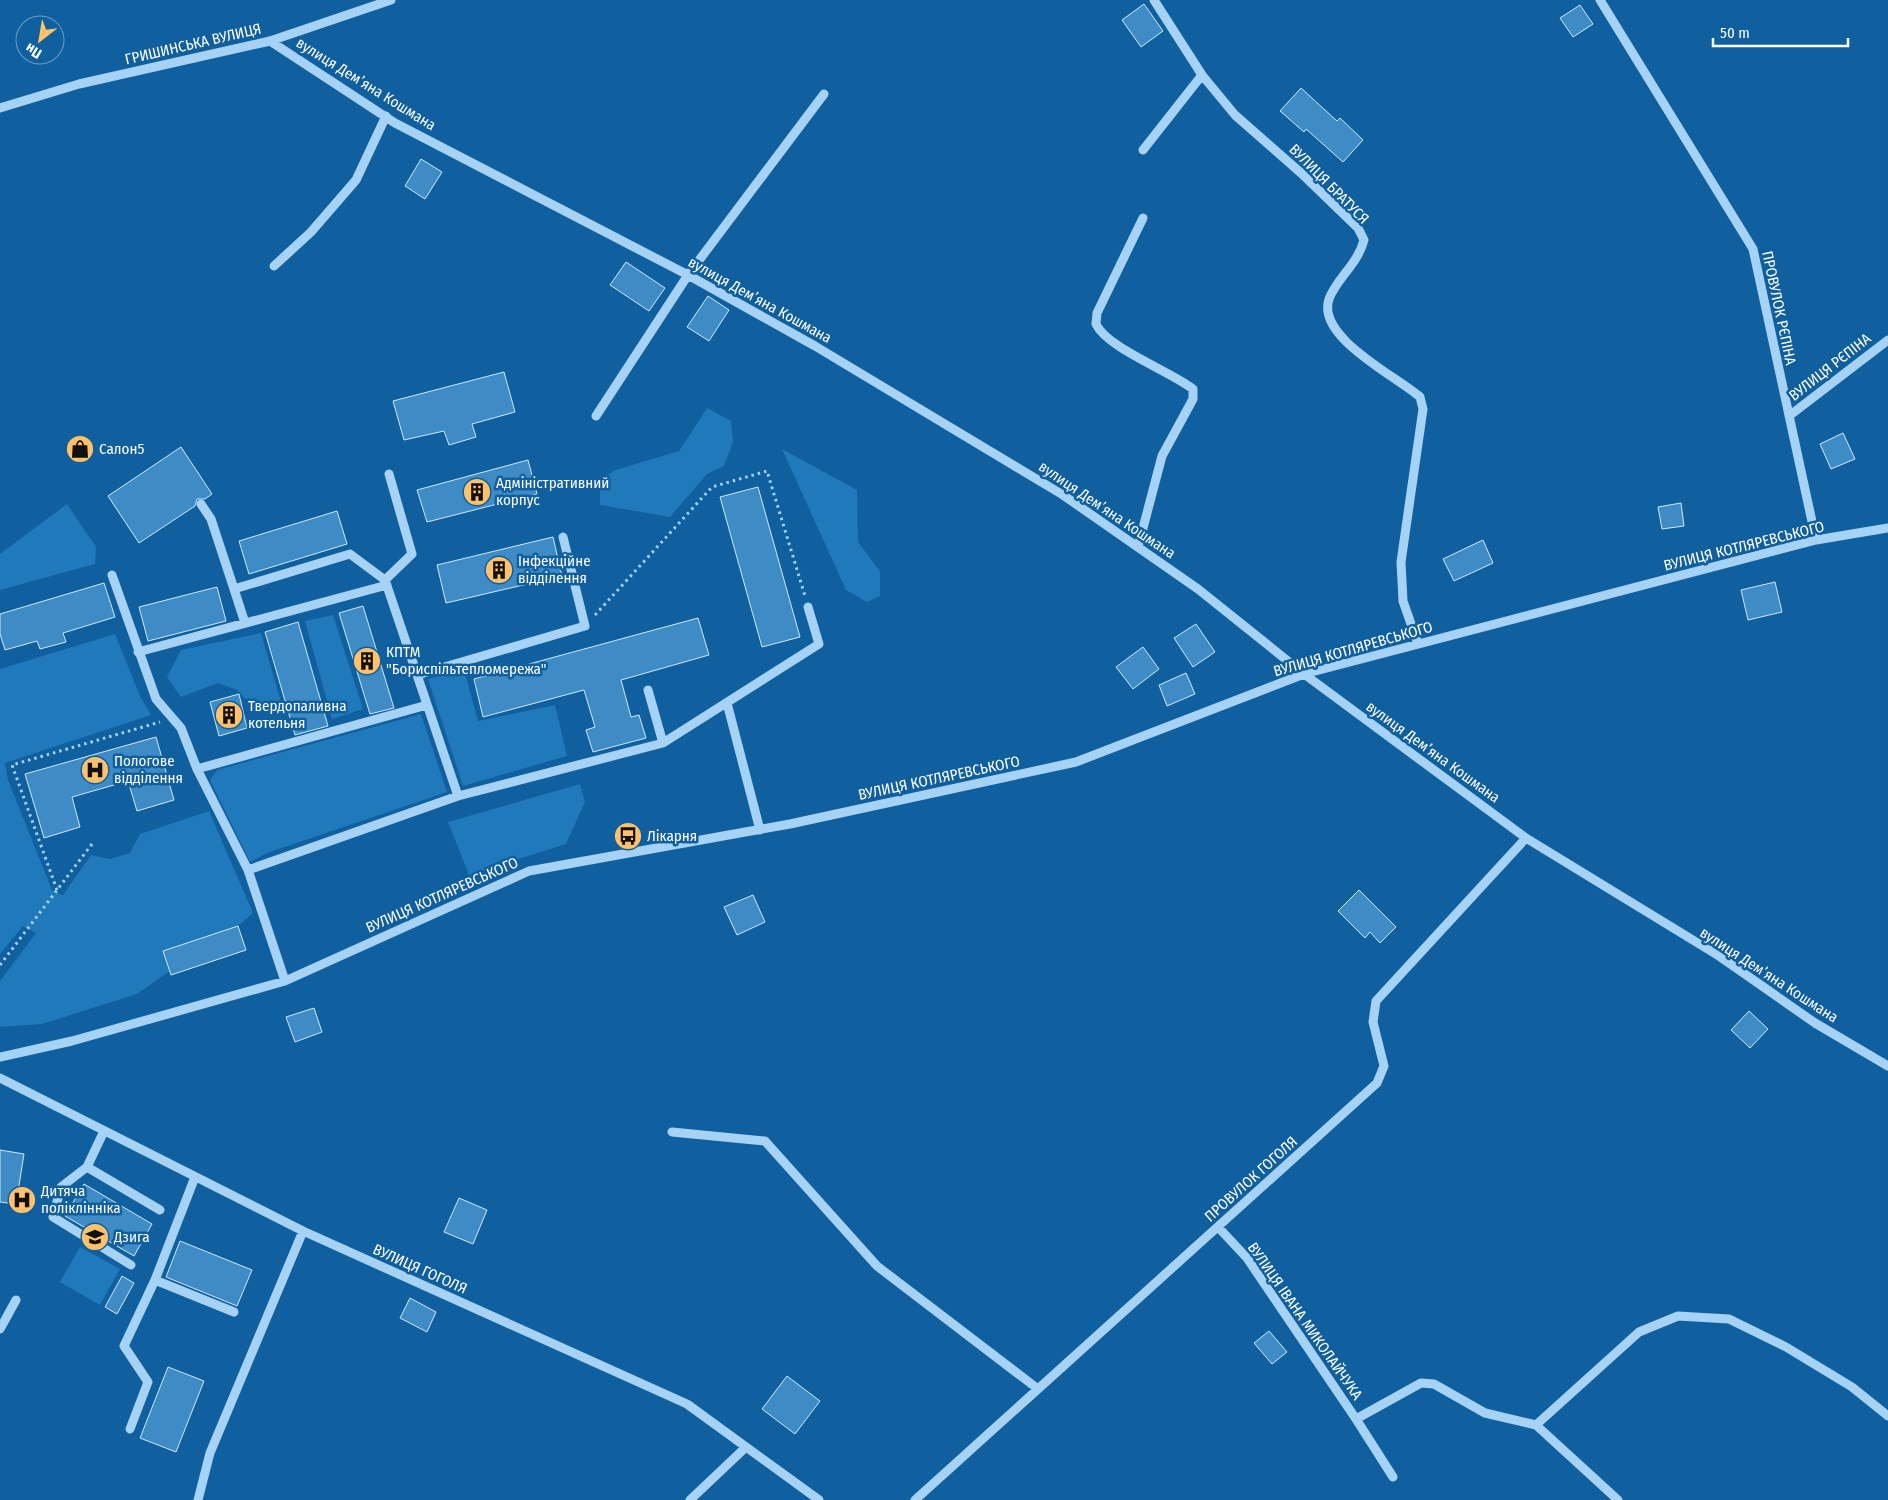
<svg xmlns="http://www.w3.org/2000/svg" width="1888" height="1500" viewBox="0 0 1888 1500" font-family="'Fira Sans Condensed',sans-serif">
	<rect width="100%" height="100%" fill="#105f9e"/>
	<path fill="#1f79bb" d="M 707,408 L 731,421 L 733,442 L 724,466 L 707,474 L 670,517 L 600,505 L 600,480 L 615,470 L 679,451 Z
		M 782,449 L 857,490 L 858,542 L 880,571 L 880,596 L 867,602 L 846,590 Z
		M 67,504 L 96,547 L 95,564 L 0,590 L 0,554 Z
		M 333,615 L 363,709 L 332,719 L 305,621 Z
		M 261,633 L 284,712 L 255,709 L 237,690 L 218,683 L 181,697 L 167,677 L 181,650 Z
		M 115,634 L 140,696 L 151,715 L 5,763 L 8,780 L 52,890 L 63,895 L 91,855 L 110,859 L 130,853 L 140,834 L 209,811 L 253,913 L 238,926 L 163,951 L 170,971 L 137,994 L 42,1024 L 0,1027 L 0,981 L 36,933 L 23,926 L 0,954 L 0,669 Z
		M 464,669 L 478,721 L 555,705 L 567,756 L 463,786 L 428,679 Z
		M 421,714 L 447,792 L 267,853 L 250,862 L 210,780 L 217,770 Z
		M 580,784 L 585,802 L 566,844 L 469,875 L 448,822 Z
		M 80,1247 L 120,1269 L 100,1305 L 60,1282 Z"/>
	<path fill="#3e8bc6" stroke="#cfeafe" d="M 1144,4 L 1163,31 L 1141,47 L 1122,20 Z
		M 1580,5 L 1593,24 L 1573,37 L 1560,18 Z
		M 1301,88 L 1337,121 L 1340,118 L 1363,140 L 1343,162 L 1306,129 L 1304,132 L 1280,111 Z
		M 421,159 L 442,172 L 425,199 L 405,186 Z
		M 626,262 L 665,288 L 649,311 L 610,285 Z
		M 708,296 L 729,310 L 709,341 L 687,327 Z
		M 504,372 L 515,412 L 472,424 L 476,437 L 449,445 L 444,431 L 404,440 L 393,401 Z
		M 1843,433 L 1855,459 L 1831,469 L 1820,444 Z
		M 181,447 L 212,494 L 205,499 L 197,499 L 195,506 L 139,543 L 108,496 Z
		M 528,460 L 537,494 L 427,522 L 417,490 Z
		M 758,487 L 800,637 L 762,647 L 720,497 Z
		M 1681,503 L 1684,526 L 1662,529 L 1658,507 Z
		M 337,511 L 347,544 L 249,574 L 239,541 Z
		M 553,537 L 562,576 L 446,603 L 437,565 Z
		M 1483,540 L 1493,563 L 1454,581 L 1443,559 Z
		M 1775,582 L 1782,612 L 1748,620 L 1741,590 Z
		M 104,583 L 115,617 L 63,633 L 66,642 L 40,649 L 37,641 L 5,650 L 0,634 L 0,614 Z
		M 217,587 L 226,621 L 148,641 L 139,607 Z
		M 363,606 L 394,708 L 370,714 L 339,613 Z
		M 698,618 L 709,655 L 621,680 L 631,717 L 639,715 L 646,738 L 593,752 L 586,730 L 595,727 L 584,690 L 483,717 L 474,679 Z
		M 298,622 L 328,726 L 295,735 L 265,632 Z
		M 1196,624 L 1215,652 L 1193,667 L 1174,638 Z
		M 1143,647 L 1159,669 L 1133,689 L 1116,667 Z
		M 1186,673 L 1195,694 L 1167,706 L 1159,685 Z
		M 239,694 L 247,728 L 219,736 L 210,702 Z
		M 156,737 L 174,800 L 137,811 L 128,781 L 72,797 L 80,827 L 44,838 L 25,774 Z
		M 1359,890 L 1396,927 L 1380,943 L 1370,932 L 1365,938 L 1338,911 Z
		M 753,895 L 765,922 L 737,935 L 724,907 Z
		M 238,926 L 246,950 L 171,975 L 163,951 Z
		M 314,1008 L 322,1032 L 295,1042 L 286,1017 Z
		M 1749,1011 L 1768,1029 L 1750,1048 L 1731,1030 Z
		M 0,1150 L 24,1154 L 16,1204 L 0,1202 Z
		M 84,1184 L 152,1224 L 134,1256 L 65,1216 Z
		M 459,1198 L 487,1210 L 473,1244 L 444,1232 Z
		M 180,1241 L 252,1270 L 237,1306 L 166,1277 Z
		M 122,1276 L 134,1283 L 117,1314 L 105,1307 Z
		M 410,1298 L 436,1312 L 427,1332 L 400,1318 Z
		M 1269,1331 L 1287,1352 L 1272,1364 L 1254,1343 Z
		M 168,1367 L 204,1381 L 176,1452 L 140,1438 Z
		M 787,1376 L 820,1401 L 795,1434 L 762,1409 Z"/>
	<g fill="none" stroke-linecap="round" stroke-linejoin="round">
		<path stroke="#a6d3f5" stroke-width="3" stroke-dasharray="2.5 4" stroke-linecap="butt" d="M 595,615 L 712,487 L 767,471 L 805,596
			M 57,890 L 12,765 L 160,722
			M 0,965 L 92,844"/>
		<path stroke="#a6d3f5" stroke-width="9" d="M 1154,0 L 1202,75 L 1235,115 L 1301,173 L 1358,228 L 1364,240 C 1358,264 1336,279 1329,299 C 1316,337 1396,376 1420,397 L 1423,409 L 1401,562 L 1403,601 L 1418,644
			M 1600,0 L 1753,249 L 1816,540
			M 270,41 L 395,123 L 688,275 L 815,346 L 1063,495 L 1198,589 L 1304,674 L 1526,838 L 1719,956 L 1815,1023 L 1888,1066
			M 0,108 L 79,84 L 270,41 L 391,0
			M 1143,150 L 1202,75
			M 274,266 L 311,232 L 356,180 L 386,116
			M 596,416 L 688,275 L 824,94
			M 1789,416 L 1888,340
			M 389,474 L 412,554 L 385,580 L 458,796
			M 201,504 L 211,519 L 234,589 L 350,554 L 385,580
			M 1138,547 L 1162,456 L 1193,399 L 1193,389 C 1170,371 1107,348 1096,324 L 1097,313 L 1143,218
			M 112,575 L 156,699 L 181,728 L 197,769 L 248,870 L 285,981
			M 234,589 L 245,623
			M 138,652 L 387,585
			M 417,675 L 585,626 L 563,537
			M 727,703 L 760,830
			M 663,743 L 819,644 L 808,607
			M 197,769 L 427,705
			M 248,870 L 458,796 L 663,743 L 648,690
			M 0,1057 L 72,1041 L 285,981 L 529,871 L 790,824 L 1076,762 L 1304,674 L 1816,540 L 1888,528
			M 0,1078 L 303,1231 L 687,1404 L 819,1500
			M 104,1131 L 87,1167 L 61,1187 L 53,1217 L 131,1265
			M 672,1132 L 765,1141 L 877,1266 L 1038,1389
			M 87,1167 L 160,1210
			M 1218,1227 L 1247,1258 L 1356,1419 L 1421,1383 L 1434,1384 L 1485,1413 L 1536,1425 L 1639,1332 L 1678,1316 L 1729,1319 L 1786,1347 L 1852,1387 L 1888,1416
			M 155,1280 L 234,1312
			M 0,1329 L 16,1300
			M 1356,1419 L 1393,1477
			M 1536,1425 L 1618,1500
			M 130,1429 L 148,1382 L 124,1346 L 155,1280 L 195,1177
			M 198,1500 L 210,1453 L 303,1231
			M 690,1500 L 746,1447
			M 915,1500 L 1377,1083 L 1384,1066 L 1373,1022 L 1376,1001 L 1526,838"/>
	</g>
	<defs>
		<symbol id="shop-disc" viewBox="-11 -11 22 22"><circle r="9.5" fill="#ffc26a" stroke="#105f9e"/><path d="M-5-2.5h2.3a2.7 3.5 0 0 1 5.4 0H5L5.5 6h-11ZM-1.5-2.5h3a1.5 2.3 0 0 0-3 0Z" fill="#111"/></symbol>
		<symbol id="building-disc" viewBox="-11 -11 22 22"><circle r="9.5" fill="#ffc26a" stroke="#105f9e"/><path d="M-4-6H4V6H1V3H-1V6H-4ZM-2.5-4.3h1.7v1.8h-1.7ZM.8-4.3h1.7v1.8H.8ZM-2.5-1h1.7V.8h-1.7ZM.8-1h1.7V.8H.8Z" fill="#111"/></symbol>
		<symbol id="hospital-disc" viewBox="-11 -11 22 22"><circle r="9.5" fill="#ffc26a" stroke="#105f9e"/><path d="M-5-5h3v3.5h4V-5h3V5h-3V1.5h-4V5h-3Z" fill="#111"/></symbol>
		<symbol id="bus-disc" viewBox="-11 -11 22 22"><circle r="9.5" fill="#ffc26a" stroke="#105f9e"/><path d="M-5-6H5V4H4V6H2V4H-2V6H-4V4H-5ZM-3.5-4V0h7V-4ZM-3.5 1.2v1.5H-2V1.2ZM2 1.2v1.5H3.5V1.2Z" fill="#111"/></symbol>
		<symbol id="school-disc" viewBox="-11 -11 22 22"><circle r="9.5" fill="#ffc26a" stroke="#105f9e"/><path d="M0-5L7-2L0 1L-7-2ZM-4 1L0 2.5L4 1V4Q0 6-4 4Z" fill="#111"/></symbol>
	</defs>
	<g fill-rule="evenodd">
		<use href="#shop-disc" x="64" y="433" width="32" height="32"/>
		<use href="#building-disc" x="461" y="476" width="32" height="32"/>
		<use href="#building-disc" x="483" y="554" width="32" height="32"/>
		<use href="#building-disc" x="351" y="645" width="32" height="32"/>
		<use href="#building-disc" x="213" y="699" width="32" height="32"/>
		<use href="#hospital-disc" x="79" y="754" width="32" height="32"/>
		<use href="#bus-disc" x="612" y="820" width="32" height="32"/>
		<use href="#hospital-disc" x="6" y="1184" width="32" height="32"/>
		<use href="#school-disc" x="79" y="1221" width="32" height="32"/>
	</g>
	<g text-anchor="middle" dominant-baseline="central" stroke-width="5" stroke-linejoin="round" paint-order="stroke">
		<g font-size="15" fill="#fff" stroke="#105f9e">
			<text transform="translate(193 44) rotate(-13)">ГРИШИНСЬКА ВУЛИЦЯ</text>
			<text transform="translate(366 84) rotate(32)">вулиця Демʼяна Кошмана</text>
			<text transform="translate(1329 184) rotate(45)">ВУЛИЦЯ БРАТУСЯ</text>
			<text transform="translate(760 300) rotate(29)">вулиця Демʼяна Кошмана</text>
			<text transform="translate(1779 308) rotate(78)">ПРОВУЛОК РЄПІНА</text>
			<text transform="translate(1830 367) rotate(-38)">ВУЛИЦЯ РЄПІНА</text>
			<text transform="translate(1107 510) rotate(34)">вулиця Демʼяна Кошмана</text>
			<text transform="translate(1744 546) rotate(-14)">ВУЛИЦЯ КОТЛЯРЕВСЬКОГО</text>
			<text transform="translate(1353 649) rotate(-16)">ВУЛИЦЯ КОТЛЯРЕВСЬКОГО</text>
			<text transform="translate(1433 752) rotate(36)">вулиця Демʼяна Кошмана</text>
			<text transform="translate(939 778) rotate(-12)">ВУЛИЦЯ КОТЛЯРЕВСЬКОГО</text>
			<text transform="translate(442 895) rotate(-24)">ВУЛИЦЯ КОТЛЯРЕВСЬКОГО</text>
			<text transform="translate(1769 975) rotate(33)">вулиця Демʼяна Кошмана</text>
			<text transform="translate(1251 1179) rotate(-42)">ПРОВУЛОК ГОГОЛЯ</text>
			<text transform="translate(420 1269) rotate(24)">ВУЛИЦЯ ГОГОЛЯ</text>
			<text transform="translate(1305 1321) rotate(55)">ВУЛИЦЯ ІВАНА МИКОЛАЙЧУКА</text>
		</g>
		<g font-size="15" fill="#fff" stroke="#105f9e" text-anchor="start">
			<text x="99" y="449">Салон5</text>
			<text x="496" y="483">Адміністративний<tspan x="496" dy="17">корпус</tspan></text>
			<text x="518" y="561">Інфекційне<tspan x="518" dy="17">відділення</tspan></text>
			<text x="386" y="652">КПТМ<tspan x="386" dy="17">"Бориспільтепломережа"</tspan></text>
			<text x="248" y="706">Твердопаливна<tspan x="248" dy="17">котельня</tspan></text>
			<text x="114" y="761">Пологове<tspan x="114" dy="17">відділення</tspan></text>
			<text x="647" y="836">Лікарня</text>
			<text x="41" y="1191">Дитяча<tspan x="41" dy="17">поліклінніка</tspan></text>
			<text x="114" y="1237">Дзига</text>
		</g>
	</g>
	<g transform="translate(40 40) rotate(211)"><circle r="24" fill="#105f9e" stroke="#709fc5"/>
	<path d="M0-4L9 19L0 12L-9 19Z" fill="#ffc26a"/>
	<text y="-8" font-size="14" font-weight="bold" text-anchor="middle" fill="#ffffff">Пн</text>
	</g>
	<path d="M1713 38v8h135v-8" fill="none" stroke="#ffffff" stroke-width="2.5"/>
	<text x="1720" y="38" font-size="15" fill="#ffffff" stroke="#105f9e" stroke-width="4" paint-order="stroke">50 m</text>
</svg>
